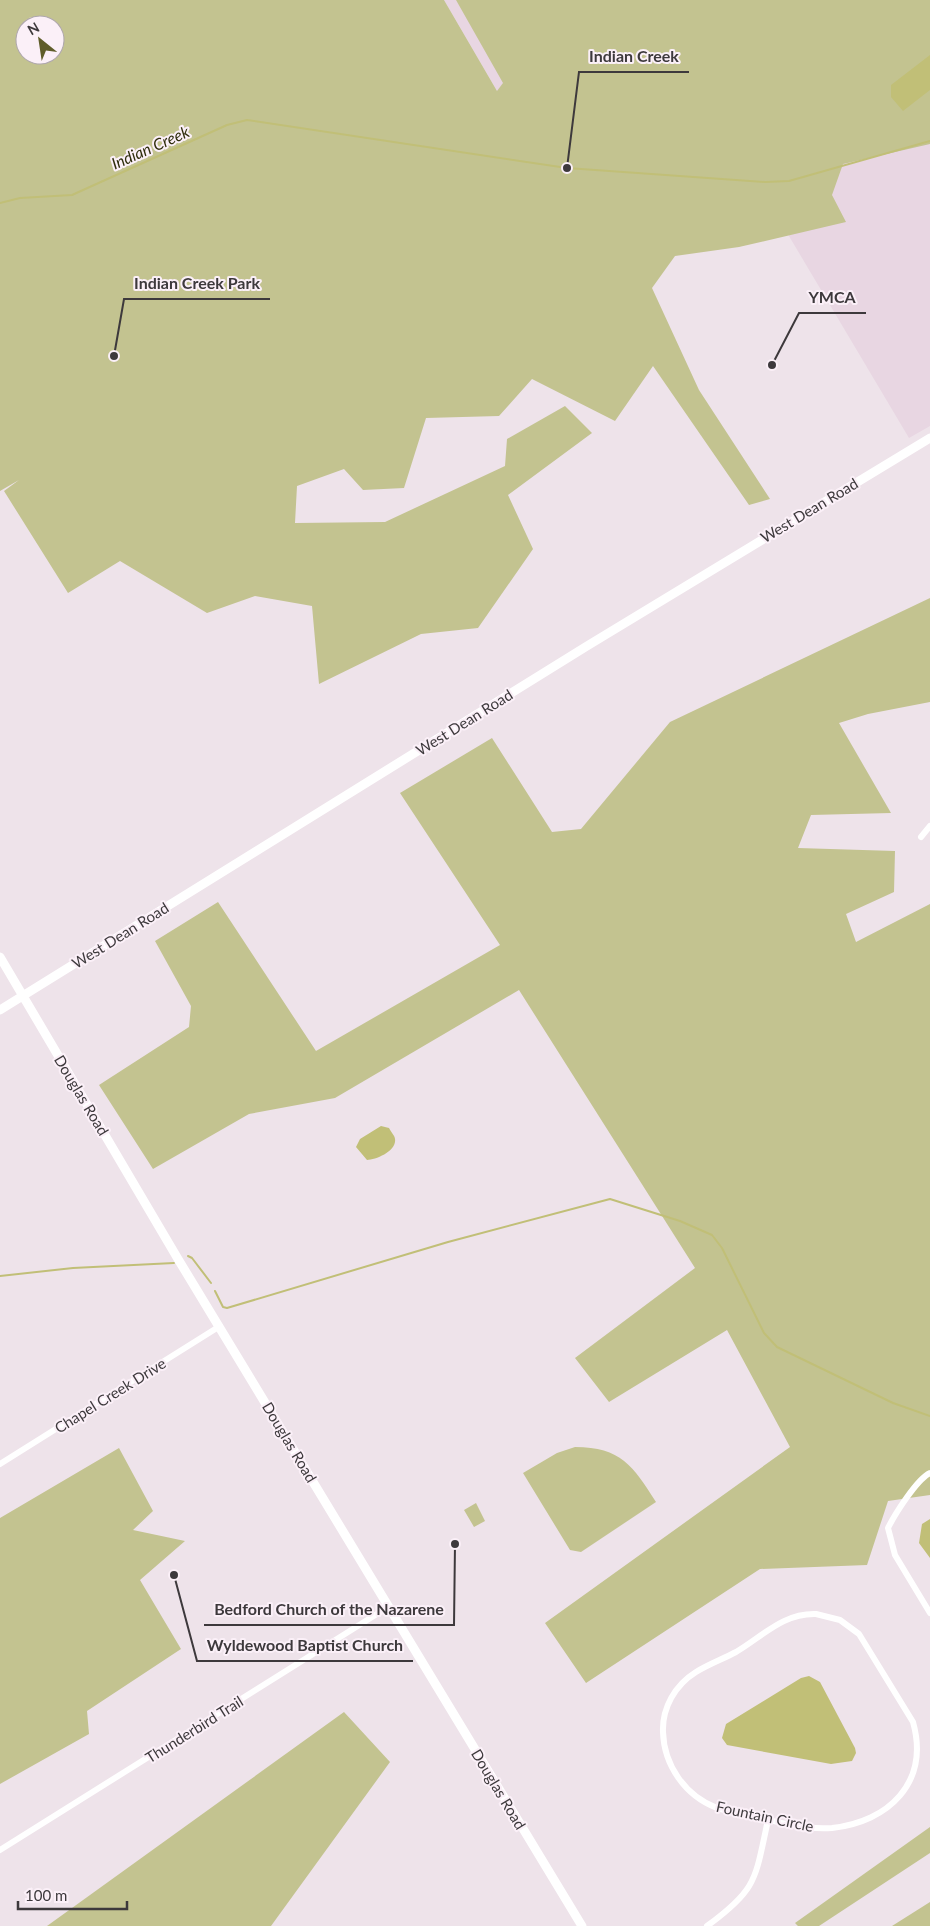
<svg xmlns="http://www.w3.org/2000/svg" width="930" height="1926" viewBox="0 0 930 1926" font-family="Lato,sans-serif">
	<rect width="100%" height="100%" fill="#eee3ea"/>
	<path fill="#e8d6e2" d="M 444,0 L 930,0 L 930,426 L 909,438 L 783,226 L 586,243 Z"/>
	<path fill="#c3c390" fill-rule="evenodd" d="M 0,0 L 444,0 L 497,91 L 503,83 L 456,0 L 930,0 L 930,144 L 843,164 L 832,195 L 846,222 L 739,247 L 675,256 L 652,288 L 699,390 L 770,499 L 749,505 L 653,366 L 615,421 L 532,379 L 499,416 L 426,418 L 404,488 L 363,490 L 344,469 L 297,486 L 295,523 L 385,522 L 505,466 L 507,439 L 565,406 L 592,433 L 508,495 L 533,549 L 478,628 L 421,634 L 319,684 L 312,606 L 255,596 L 207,613 L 120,561 L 68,593 L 4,491 L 19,480 L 0,491 ZM 25,25 L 55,25 L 55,55 L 25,55 Z
		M 930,598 L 930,702 L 868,714 L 839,723 L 891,813 L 811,815 L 798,848 L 895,851 L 894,892 L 846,914 L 856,942 L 930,904 L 930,1495 L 888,1501 L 867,1565 L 760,1569 L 586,1683 L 545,1623 L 790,1447 L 727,1330 L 609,1402 L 575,1358 L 695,1268 L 519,990 L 335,1098 L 249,1114 L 153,1169 L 99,1085 L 189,1027 L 191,1006 L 155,941 L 218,902 L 316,1051 L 500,945 L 400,793 L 492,738 L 552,832 L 581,829 L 670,722 Z
		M 575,1447 C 621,1447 633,1466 656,1502 L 581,1552 L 570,1550 L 523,1473 L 557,1453 Z
		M 119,1448 L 153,1511 L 133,1530 L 185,1541 L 140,1580 L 181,1649 L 87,1711 L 89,1734 L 0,1784 L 0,1518 Z
		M 476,1503 L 485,1521 L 474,1527 L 464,1510 Z
		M 344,1712 L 390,1762 L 271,1926 L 47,1926 Z
		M 930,1827 L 930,1853 L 819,1926 L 798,1926 L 795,1923 Z
		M 930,1902 L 930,1926 L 892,1926 Z"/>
	<path fill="#c1bf77" d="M 930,55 L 930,90 L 903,111 L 891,97 L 891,85 Z
		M 381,1126 L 389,1128 C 391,1132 395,1136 395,1139 C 397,1151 376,1160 367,1160 L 356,1147 L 360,1139 Z
		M 930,1519 L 930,1558 L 919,1543 L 922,1524 Z
		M 809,1676 L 820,1682 L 855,1748 L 856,1753 L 852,1761 L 831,1764 L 727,1745 L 722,1738 L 726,1724 L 801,1678 Z"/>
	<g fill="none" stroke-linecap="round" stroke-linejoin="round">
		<path stroke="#c1bf77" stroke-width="2" d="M 0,203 L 20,198 L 72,195 L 227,125 L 247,120 L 567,168 L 765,182 L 789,181 L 930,141
			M 188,1256 L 192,1258 L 211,1283
			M 0,1276 L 73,1268 L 174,1263
			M 215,1291 L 223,1307 L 227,1308 L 448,1242 L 610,1199 L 680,1221 L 712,1235 L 722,1248 L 764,1333 L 777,1347 L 893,1403 L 930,1416"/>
		<path stroke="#fff" stroke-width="6" d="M 921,837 L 930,826
			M 0,1464 L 220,1326
			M 930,1473 C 917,1479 895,1514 888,1528 L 895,1555 L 930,1613
			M 816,1614 L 840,1620 L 859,1634 L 913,1722 C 930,1783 888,1822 832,1828 C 807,1830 781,1823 757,1817 C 744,1814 729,1812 717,1808 C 685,1796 664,1765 663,1732 C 662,1708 675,1685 696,1672 C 709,1664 723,1659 736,1652 C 763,1636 783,1613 816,1614 Z
			M 0,1850 L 388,1607
			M 707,1926 C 758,1889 755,1879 768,1820"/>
		<path stroke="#fff" stroke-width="9" d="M 0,957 L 178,1259 L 582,1926
			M 0,1010 L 587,646 L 930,438"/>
	</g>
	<g text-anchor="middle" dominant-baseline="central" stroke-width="4" stroke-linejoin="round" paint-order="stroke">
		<g font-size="15" fill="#3d393c" stroke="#fbf0f8">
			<text transform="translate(809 510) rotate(-31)">West Dean Road</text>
			<text transform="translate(464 722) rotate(-32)">West Dean Road</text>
			<text transform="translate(120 935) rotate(-32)">West Dean Road</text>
			<text transform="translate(82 1095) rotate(59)">Douglas Road</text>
			<text transform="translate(110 1395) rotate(-32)">Chapel Creek Drive</text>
			<text transform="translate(290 1442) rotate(59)">Douglas Road</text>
			<text transform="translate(194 1729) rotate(-32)">Thunderbird Trail</text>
			<text transform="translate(499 1789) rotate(59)">Douglas Road</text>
			<text transform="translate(765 1816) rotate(12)">Fountain Circle</text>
		</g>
		<g font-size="16" font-style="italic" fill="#2f2e0d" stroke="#fbf0f8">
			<text transform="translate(150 147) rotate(-24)">Indian Creek</text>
		</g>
	</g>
	<path fill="none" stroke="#3d393c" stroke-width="2" d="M567 168L579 72H689M114 356L124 299H270M772 365L799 313H866M455 1544L454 1625H204M174 1575L197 1661H413"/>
	<g fill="#3d393c" stroke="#fbf0f8" stroke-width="2">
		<circle cx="567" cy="168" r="5"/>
		<circle cx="114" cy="356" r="5"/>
		<circle cx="772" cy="365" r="5"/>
		<circle cx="455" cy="1544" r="5"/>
		<circle cx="174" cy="1575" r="5"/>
	</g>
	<g font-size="16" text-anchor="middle" font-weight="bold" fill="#3d393c" stroke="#fbf0f8" stroke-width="4" stroke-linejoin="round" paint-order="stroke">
		<text x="634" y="62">Indian Creek</text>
		<text x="197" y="289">Indian Creek Park</text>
		<text x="832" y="303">YMCA</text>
		<text x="329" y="1615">Bedford Church of the Nazarene</text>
		<text x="305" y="1651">Wyldewood Baptist Church</text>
	</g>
	<g transform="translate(40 40) rotate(330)"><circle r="24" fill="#fbf0f8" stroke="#afa7ad"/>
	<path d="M0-4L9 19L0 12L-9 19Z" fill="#5f5d2a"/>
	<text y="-8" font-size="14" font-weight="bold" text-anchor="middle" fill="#3d393c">N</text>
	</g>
	<path d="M18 1901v8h109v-8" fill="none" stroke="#3d393c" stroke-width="2.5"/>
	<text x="25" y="1901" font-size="15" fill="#3d393c" stroke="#fbf0f8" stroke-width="4" paint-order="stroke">100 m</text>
</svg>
